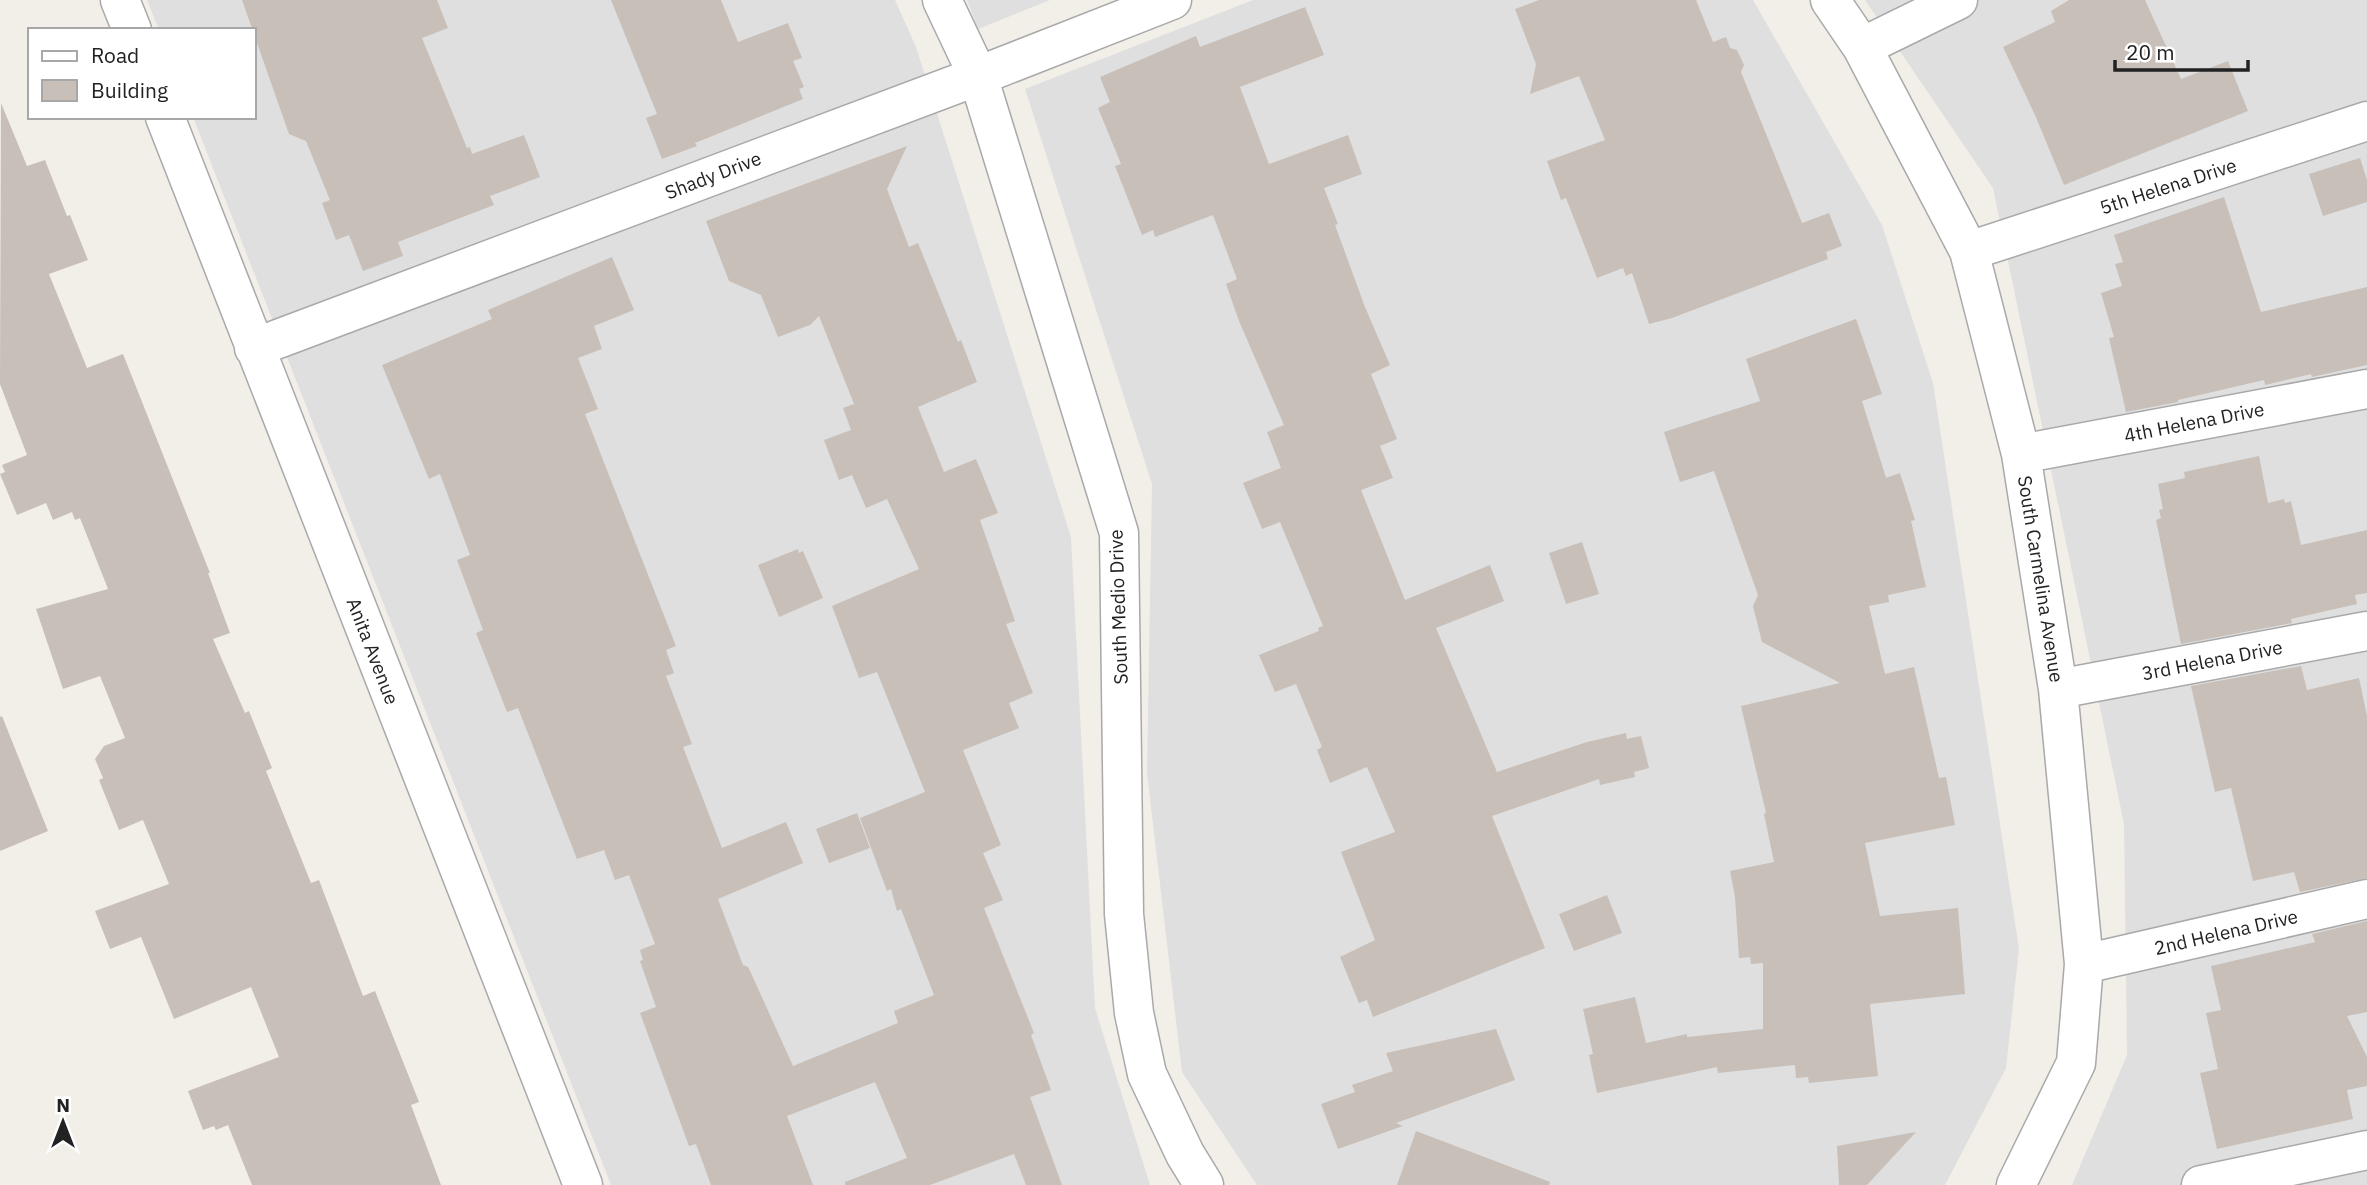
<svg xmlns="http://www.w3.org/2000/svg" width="2367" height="1185" viewBox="0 0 2367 1185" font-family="'IBM Plex Sans',sans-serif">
	<rect width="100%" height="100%" fill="#f2efe9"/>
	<path fill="#e0dfdf" d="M 147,0 L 895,0 L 916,47 L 1071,537 L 1095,1008 L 1150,1185 L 611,1185 L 193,117 L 254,117 L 254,30 L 159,30 Z
		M 967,0 L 1050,0 L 978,29 Z
		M 1253,0 L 1753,0 L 1882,225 L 1933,383 L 2019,949 L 2006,1068 L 1945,1185 L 1257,1185 L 1182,1072 L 1147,773 L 1152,484 L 1025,89 Z
		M 1865,0 L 2367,0 L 2367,1185 L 2072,1185 L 2127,1055 L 2124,824 L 1993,188 Z"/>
	<path fill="#c7bfb8" d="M 242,0 L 437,0 L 448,28 L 422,38 L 467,148 L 470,147 L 472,154 L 524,135 L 540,177 L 490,196 L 494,205 L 398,242 L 403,256 L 363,271 L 349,235 L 336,240 L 322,203 L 330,200 L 306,141 L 289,134 Z
		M 611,0 L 721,0 L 738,42 L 788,23 L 802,58 L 793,61 L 804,87 L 799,89 L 803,99 L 695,143 L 697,146 L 662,159 L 646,118 L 657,114 Z
		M 1539,0 L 1696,0 L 1713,42 L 1726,37 L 1730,48 L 1737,50 L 1744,65 L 1741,72 L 1802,223 L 1829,213 L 1842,246 L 1826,252 L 1828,259 L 1672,318 L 1649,324 L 1632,273 L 1626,276 L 1623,268 L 1597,278 L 1566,198 L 1561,200 L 1547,161 L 1605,140 L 1579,76 L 1530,94 L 1536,64 L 1515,9 Z
		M 2069,0 L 2145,0 L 2181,79 L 2228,61 L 2248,111 L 2064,185 L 2035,115 L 2003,47 L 2055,22 L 2051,11 Z
		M 1305,7 L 1324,55 L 1240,87 L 1269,164 L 1348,135 L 1362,174 L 1324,188 L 1338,224 L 1335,225 L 1365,307 L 1390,365 L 1371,374 L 1397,439 L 1380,446 L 1393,478 L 1361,490 L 1405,600 L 1490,565 L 1504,601 L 1436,628 L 1497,772 L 1587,742 L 1626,733 L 1627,739 L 1641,736 L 1649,768 L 1634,772 L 1635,777 L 1600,785 L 1599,779 L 1492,816 L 1545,948 L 1373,1017 L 1367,1000 L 1359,1003 L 1340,957 L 1375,940 L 1341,852 L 1395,832 L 1367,767 L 1330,783 L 1317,750 L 1322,747 L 1296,684 L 1275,692 L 1259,655 L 1319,631 L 1318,628 L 1323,626 L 1280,522 L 1262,529 L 1243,483 L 1281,468 L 1267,432 L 1284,425 L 1239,321 L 1226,284 L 1237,279 L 1213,215 L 1155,237 L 1153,230 L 1142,235 L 1115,166 L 1121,164 L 1098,108 L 1110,102 L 1100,77 L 1196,36 L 1200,47 Z
		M 1,103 L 27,166 L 45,160 L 67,216 L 70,215 L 88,260 L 49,274 L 87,368 L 123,354 L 210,573 L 208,573 L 230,633 L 213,639 L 245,713 L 249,711 L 272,768 L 266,771 L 311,883 L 319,880 L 363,996 L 375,991 L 419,1102 L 411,1105 L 441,1185 L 252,1185 L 228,1125 L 216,1130 L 214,1126 L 203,1130 L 188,1091 L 279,1057 L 251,987 L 174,1019 L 141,937 L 110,949 L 95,911 L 169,884 L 143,820 L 119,830 L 99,780 L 103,778 L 95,759 L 104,746 L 125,738 L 100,676 L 63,689 L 36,609 L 108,589 L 80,518 L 75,520 L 72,512 L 53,520 L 46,503 L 17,515 L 0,474 L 5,472 L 2,465 L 27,455 L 0,384 Z
		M 907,146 L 887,189 L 909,247 L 918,243 L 958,342 L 961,340 L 977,382 L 918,407 L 944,472 L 976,459 L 998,513 L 980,520 L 1015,621 L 1006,624 L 1033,693 L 1009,703 L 1019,728 L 963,750 L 1001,845 L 983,853 L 1003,900 L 984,908 L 1034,1033 L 1031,1035 L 1051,1090 L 1030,1097 L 1062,1185 L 1026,1185 L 1014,1154 L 930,1185 L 845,1185 L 845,1182 L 907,1158 L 875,1082 L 787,1116 L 813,1185 L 711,1185 L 696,1144 L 689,1146 L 640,1013 L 656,1007 L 640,961 L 643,960 L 640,950 L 655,944 L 629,875 L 615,880 L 604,850 L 577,859 L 518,708 L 507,712 L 476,633 L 483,630 L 457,560 L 470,555 L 440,474 L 429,479 L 382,365 L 492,319 L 488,310 L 612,257 L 634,310 L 594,326 L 602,349 L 578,358 L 598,409 L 585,414 L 676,646 L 666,650 L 674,673 L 666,676 L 692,744 L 683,747 L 722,848 L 786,822 L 803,863 L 718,899 L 743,965 L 748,967 L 751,973 L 793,1066 L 898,1023 L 894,1011 L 934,995 L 901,909 L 897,911 L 891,889 L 887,891 L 860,818 L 925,792 L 877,672 L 859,678 L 832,606 L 919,569 L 887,499 L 866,508 L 852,475 L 839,480 L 824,440 L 851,430 L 843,408 L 854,404 L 819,316 L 810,325 L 778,337 L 761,295 L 729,281 L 706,221 Z
		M 2360,158 L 2367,180 L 2367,202 L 2323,216 L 2309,174 Z
		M 2224,197 L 2261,312 L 2367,287 L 2367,365 L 2312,377 L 2311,374 L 2265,385 L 2264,380 L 2178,400 L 2178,402 L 2126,412 L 2109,338 L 2114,337 L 2101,293 L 2122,286 L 2115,264 L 2123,262 L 2114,235 Z
		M 1856,319 L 1882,394 L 1862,401 L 1886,478 L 1900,473 L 1915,520 L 1911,521 L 1926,587 L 1888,595 L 1889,602 L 1869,606 L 1885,674 L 1914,667 L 1939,778 L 1946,777 L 1955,825 L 1865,843 L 1880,916 L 1958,908 L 1965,994 L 1870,1004 L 1878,1076 L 1809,1083 L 1808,1077 L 1796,1078 L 1795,1065 L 1718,1073 L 1717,1067 L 1597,1093 L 1589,1055 L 1593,1054 L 1583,1009 L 1635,997 L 1646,1043 L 1687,1034 L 1687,1037 L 1763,1029 L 1763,963 L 1751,964 L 1750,957 L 1739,958 L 1735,897 L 1730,871 L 1774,862 L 1764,814 L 1766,813 L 1741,706 L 1840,683 L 1762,642 L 1753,606 L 1758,595 L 1714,471 L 1680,482 L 1664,432 L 1760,401 L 1746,359 Z
		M 2259,456 L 2268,503 L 2284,499 L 2285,503 L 2291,501 L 2301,545 L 2367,530 L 2367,593 L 2355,595 L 2357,604 L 2291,619 L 2292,623 L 2181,644 L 2156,520 L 2161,518 L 2159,510 L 2163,509 L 2158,484 L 2185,478 L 2184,472 Z
		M 1582,542 L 1599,594 L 1566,604 L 1549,553 Z
		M 798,549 L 799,553 L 803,551 L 823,598 L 779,617 L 758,565 Z
		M 2301,666 L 2307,690 L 2359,678 L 2367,716 L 2367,878 L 2300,892 L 2294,872 L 2253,881 L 2231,788 L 2215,792 L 2191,686 Z
		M 2,716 L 48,831 L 0,851 L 0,717 Z
		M 857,813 L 870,848 L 829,863 L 816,829 Z
		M 1607,895 L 1622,933 L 1574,951 L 1559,914 Z
		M 2367,921 L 2367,1012 L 2347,1016 L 2367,1057 L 2367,1086 L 2347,1090 L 2353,1119 L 2217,1149 L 2200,1073 L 2218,1069 L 2206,1013 L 2221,1010 L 2211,966 L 2315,942 L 2312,934 Z
		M 1496,1029 L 1515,1080 L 1396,1123 L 1403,1126 L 1338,1149 L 1321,1104 L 1355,1092 L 1352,1085 L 1393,1071 L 1386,1053 Z
		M 1416,1131 L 1550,1182 L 1549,1185 L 1397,1185 Z
		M 1916,1132 L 1867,1185 L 1839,1185 L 1837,1146 Z"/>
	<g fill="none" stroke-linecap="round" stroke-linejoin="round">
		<defs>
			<path id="street" d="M 120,0 L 132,30
				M 942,0 L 978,76 L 1119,533 L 1124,914 L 1134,1013 L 1147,1074 L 1185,1154 L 1204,1185
				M 1830,0 L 1862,47 L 1969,251 L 2021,454 L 2058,689 L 2084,964 L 2076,1063 L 2016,1185
				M 1862,47 L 1958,0
				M 165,117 L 583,1185
				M 1969,251 L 2367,121
				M 254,348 L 978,76 L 1172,0
				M 2021,454 L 2367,389
				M 2058,689 L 2367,631
				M 2084,964 L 2367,899
				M 2201,1185 L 2367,1150"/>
		</defs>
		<use href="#street" stroke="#a9a9a9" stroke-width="41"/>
		<use href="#street" stroke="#fff" stroke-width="38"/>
	</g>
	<g text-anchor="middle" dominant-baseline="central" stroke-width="5" stroke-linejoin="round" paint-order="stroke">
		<g font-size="19" fill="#222" stroke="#fff">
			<text transform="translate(713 175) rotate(-21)">Shady Drive</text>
			<text transform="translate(2168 186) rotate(-18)">5th Helena Drive</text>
			<text transform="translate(2194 422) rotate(-11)">4th Helena Drive</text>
			<text transform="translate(2041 579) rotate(81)">South Carmelina Avenue</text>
			<text transform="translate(1118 607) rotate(-92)">South Medio Drive</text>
			<text transform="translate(373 651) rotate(69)">Anita Avenue</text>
			<text transform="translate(2212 660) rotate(-11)">3rd Helena Drive</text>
			<text transform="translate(2226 932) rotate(-13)">2nd Helena Drive</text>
		</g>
	</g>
	<rect x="28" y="28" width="228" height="91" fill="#ffffff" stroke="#a7a7a7" stroke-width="2"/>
	<rect x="42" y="51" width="35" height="10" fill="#ffffff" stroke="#a7a7a7" stroke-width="2"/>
	<text x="91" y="63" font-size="21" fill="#222222">Road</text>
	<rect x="42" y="80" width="35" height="21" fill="#c7bfb8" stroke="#a7a7a7" stroke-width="2"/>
	<text x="91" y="98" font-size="21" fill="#222222">Building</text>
	<g transform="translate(63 1122)" stroke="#ffffff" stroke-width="5" paint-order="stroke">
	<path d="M0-5L12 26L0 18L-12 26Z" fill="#222222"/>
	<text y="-10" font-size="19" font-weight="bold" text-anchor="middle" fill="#222222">N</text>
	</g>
	<path d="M2115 60v10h133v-10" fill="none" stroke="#222222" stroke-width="3.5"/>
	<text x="2126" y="60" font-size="21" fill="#222222" stroke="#ffffff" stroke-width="5" paint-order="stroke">20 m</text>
</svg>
